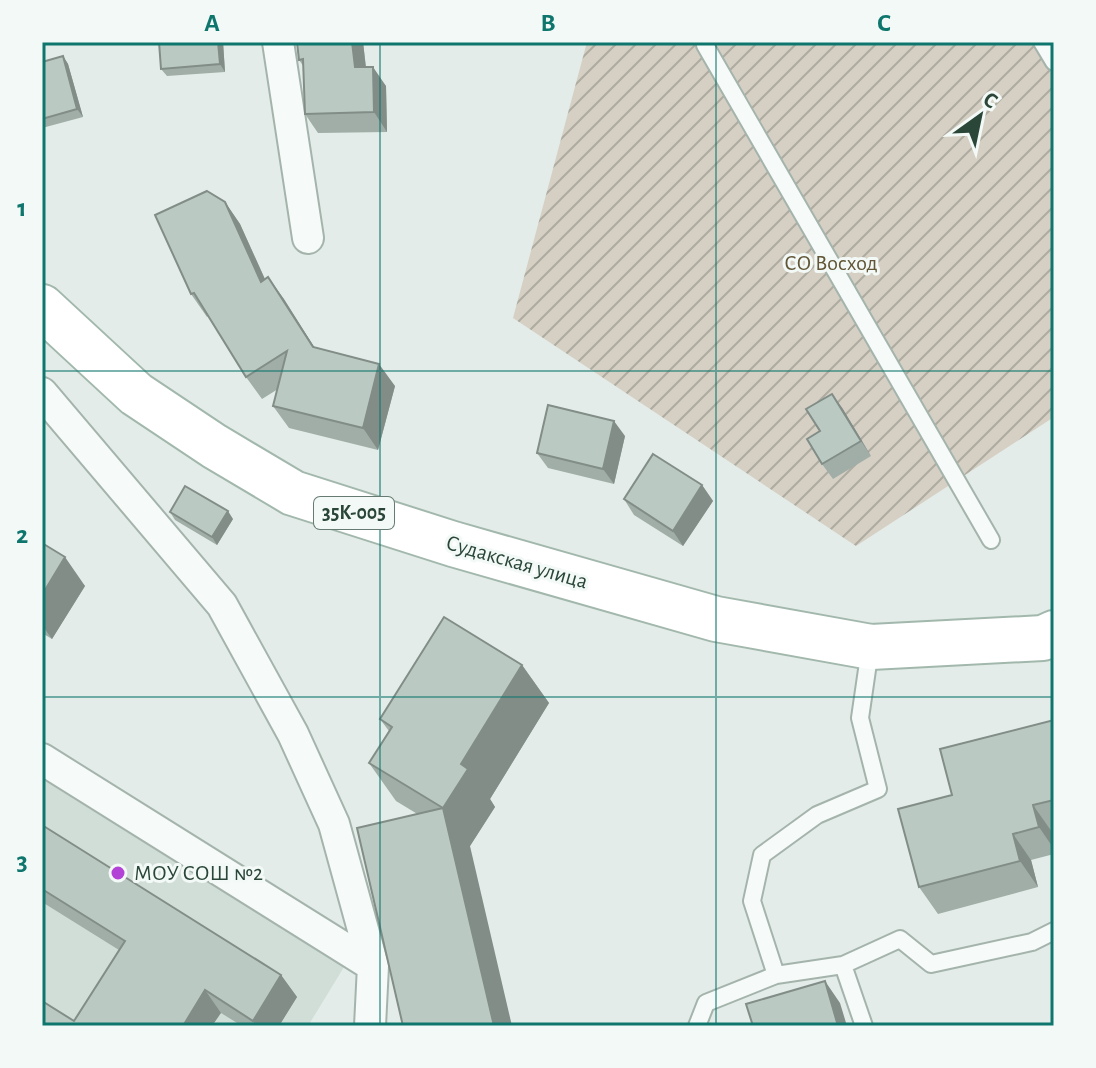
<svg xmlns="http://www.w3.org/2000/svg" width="1096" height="1068" viewBox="0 0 1096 1068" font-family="'Alegreya Sans',sans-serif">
	<defs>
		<pattern id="garden-furrows" width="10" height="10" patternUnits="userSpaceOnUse" patternTransform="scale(2)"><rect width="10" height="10" fill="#d6d0c4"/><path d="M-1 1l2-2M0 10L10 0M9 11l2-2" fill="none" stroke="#aeaba0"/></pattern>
	</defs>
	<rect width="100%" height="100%" fill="#e3ece8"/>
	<path fill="#d1ded7" d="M 42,779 L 344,967 L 308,1026 L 42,1026 Z"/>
	<path fill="url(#garden-furrows)" d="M 587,42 L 1054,42 L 1054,417 L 856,546 L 513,318 Z"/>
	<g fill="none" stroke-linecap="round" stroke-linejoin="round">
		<defs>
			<path id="service" d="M 705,42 L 705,45 L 991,540
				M 1042,42 L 1054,62
				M 843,965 L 864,1026
				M 776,975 L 843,965 L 900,939 L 931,964 L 1032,942 L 1054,931
				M 697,1026 L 706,1003 L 776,975 L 752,901 L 762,855 L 817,815 L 878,789 L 860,718 L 870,649"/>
			<path id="minor" d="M 278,42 L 308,238
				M 42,393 L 222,605 L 293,734 L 334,824 L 373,966 L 370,1026
				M 42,759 L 373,966"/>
			<path id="primary" d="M 42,307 L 136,394 L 214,446 L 293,493 L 453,544 L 716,619 L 871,647 L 1043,638 L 1054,633"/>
		</defs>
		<use href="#service" stroke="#a4b4ac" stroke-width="20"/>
		<use href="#minor" stroke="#a4b4ac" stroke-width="34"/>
		<use href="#primary" stroke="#a2b8ad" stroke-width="48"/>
		<use href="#service" stroke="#f6faf8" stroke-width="16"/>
		<use href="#minor" stroke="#f6faf8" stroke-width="30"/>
		<use href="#primary" stroke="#fff" stroke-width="44"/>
	</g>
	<path fill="#a0aea7" d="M 159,42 L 223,42 L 225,72 L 167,76 L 161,69 Z
		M 297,42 L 363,42 L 366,67 L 386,86 L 387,132 L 318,133 L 305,114 L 304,67 L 299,60 Z
		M 63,56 L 68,64 L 83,117 L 42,128 L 42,62 Z
		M 225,202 L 240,224 L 265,279 L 268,277 L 315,348 L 395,386 L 378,450 L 289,428 L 273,406 L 278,389 L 262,399 L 246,377 L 208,316 L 207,317 L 191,294 Z
		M 832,394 L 871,456 L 833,479 L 822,464 L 820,431 Z
		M 625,436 L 614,484 L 548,468 L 537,453 Z
		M 702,485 L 713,501 L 683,546 L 634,515 L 624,499 Z
		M 170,512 L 233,519 L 217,545 L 175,520 Z
		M 42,543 L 85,586 L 52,639 L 42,633 Z
		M 522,665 L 549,703 L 490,799 L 495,807 L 470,846 L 396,801 L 369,763 L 389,731 L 380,719 Z
		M 1054,720 L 1054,831 L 1052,832 L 1054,841 L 1054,854 L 1031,860 L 1038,887 L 938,914 L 919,887 L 952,795 Z
		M 42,825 L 281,975 L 297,997 L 279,1026 L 242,1026 L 221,1013 L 74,1021 L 119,950 L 42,902 Z"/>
	<path fill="#828d88" d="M 218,42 L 223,42 L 225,72 L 220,64 Z
		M 352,42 L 363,42 L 368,87 L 355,67 Z
		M 63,56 L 68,64 L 83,117 L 77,109 Z
		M 373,67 L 386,86 L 387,132 L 374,112 Z
		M 225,202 L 240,224 L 276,304 L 261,282 Z
		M 268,277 L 284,299 L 328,369 L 313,347 Z
		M 379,364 L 395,386 L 378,450 L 363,428 Z
		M 832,394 L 843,409 L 871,456 L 861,441 Z
		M 614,421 L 625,436 L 614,484 L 603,469 Z
		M 702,485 L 713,501 L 683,546 L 673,531 Z
		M 228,511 L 233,519 L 217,545 L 212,537 Z
		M 65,557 L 85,586 L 52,639 L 42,625 L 42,595 Z
		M 522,665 L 549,703 L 490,799 L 495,807 L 470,846 L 512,1026 L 494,1026 L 443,808 L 461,764 Z
		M 1033,805 L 1052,832 L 1054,841 L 1054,849 L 1039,827 Z
		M 1013,834 L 1031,860 L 1038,887 L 1020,861 Z
		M 281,975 L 297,997 L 279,1026 L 257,1026 L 253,1021 Z
		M 825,981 L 840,1003 L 847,1026 L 838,1026 Z
		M 205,990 L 221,1013 L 212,1026 L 183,1026 Z"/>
	<path fill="#bacac2" stroke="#828d88" stroke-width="2" d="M 159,42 L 218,42 L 220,64 L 161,69 Z
		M 297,42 L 352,42 L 355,67 L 373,67 L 374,112 L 305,114 L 303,59 L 299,60 Z
		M 63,56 L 77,109 L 42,119 L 42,62 Z
		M 207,191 L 225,202 L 261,282 L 268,277 L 313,347 L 379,364 L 363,428 L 273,406 L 287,351 L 246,377 L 194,293 L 191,294 L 155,215 Z
		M 832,394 L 861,441 L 822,464 L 807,439 L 820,431 L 806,409 Z
		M 548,405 L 614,421 L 603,469 L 537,453 Z
		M 653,454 L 702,485 L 673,531 L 624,499 Z
		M 185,486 L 228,511 L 212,537 L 170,512 Z
		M 42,543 L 65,557 L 42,595 Z
		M 444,617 L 522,665 L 461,764 L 468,769 L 443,808 L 369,763 L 392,727 L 380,719 Z
		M 1054,720 L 1054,800 L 1033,805 L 1039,827 L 1013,834 L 1020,861 L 919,887 L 898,809 L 952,795 L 940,749 Z
		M 443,808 L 494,1026 L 403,1026 L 357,828 Z
		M 42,825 L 281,975 L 253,1021 L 205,990 L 183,1026 L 42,1026 L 42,1001 L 74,1021 L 125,941 L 42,889 Z
		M 825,981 L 838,1026 L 753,1026 L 746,1004 Z"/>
	<path fill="none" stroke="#0f766e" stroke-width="2" stroke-opacity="0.55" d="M 380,42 L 380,1026M 716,42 L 716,1026M 42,371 L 1054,371M 42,697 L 1054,697"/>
	<circle fill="#b243d6" stroke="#f3f9f6" stroke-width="3" cx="118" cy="873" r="8"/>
	<g text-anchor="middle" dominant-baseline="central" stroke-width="6" stroke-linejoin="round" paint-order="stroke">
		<rect fill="#f3f9f6" stroke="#667c72" stroke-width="2" x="314" y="497" width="80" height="32" rx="6"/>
		<g font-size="20" font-weight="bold" fill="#2a4639">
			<text x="354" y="513">35К-005</text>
		</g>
		<g font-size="22" fill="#625636" stroke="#f3f9f6">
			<text x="831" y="263">СО Восход</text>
		</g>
		<g font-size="22" fill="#2a4639" stroke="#f3f9f6">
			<text transform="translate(517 562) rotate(16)">Судакская улица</text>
		</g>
		<g font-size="22" fill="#2a4639" stroke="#f3f9f6" text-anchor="start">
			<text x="134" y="873">МОУ СОШ №2</text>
		</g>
	</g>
	<rect width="1096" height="1068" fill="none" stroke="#f3f9f6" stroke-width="88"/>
	<g transform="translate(980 116) rotate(33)" stroke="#f3f9f6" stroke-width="6" paint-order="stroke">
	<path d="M0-6L14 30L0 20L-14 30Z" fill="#2a4639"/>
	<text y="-12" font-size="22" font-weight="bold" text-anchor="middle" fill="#2a4639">С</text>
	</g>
	<rect x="44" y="44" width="1008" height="980" fill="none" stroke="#0f766e" stroke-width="3"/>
	<g font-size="26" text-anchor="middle" font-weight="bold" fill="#0f766e">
		<text x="212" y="31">A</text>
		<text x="548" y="31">B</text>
		<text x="884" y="31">C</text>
		<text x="22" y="216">1</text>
		<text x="22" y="543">2</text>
		<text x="22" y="870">3</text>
	</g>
</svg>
